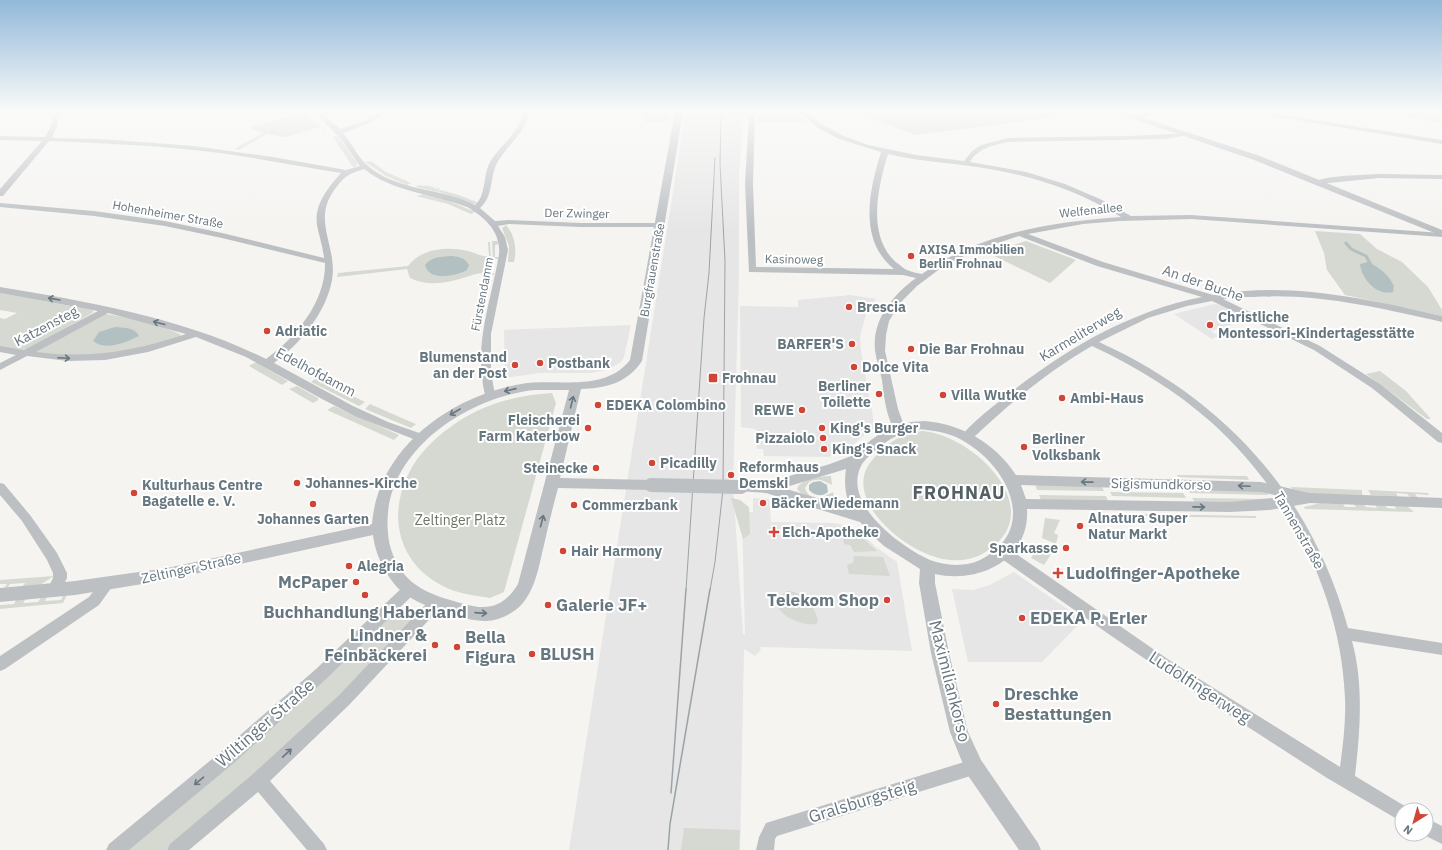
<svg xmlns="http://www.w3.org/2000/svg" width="1442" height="850" viewBox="0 0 1442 850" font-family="'IBM Plex Sans',sans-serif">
	<rect width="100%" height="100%" fill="#f5f4f1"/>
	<path fill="#e5e6e5" d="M 692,112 L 740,112 L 741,115 L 742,134 L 739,173 L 739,275 L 733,486 L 743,634 L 745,635 L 742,512 L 753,512 L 753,498 L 769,499 L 771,522 L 834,523 L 849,526 L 857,530 L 876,547 L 897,562 L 912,651 L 759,647 L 761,650 L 755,656 L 744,649 L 740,850 L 569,850 L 685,116 L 692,115 Z
		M 850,295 L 876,299 L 866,314 L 860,336 L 861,351 L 875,428 L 863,436 L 849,449 L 838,455 L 827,457 L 764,456 L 763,449 L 757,449 L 756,429 L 741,427 L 740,306 L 798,307 L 798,300 Z
		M 1214,304 L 1222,305 L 1250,318 L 1211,331 L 1218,336 L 1212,339 L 1174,314 Z
		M 631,325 L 624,357 L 621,362 L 609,369 L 592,373 L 540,373 L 505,378 L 504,330 Z
		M 1014,572 L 1083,620 L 1042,662 L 968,662 L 952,589 L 973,590 L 990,585 Z"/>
	<path fill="#d5d9d1" d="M 304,112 L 327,132 L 325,132 L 321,127 L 285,137 L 267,134 L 239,150 L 234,149 L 263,133 L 252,129 L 251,127 Z
		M 646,112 L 669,112 L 667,122 L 644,122 Z
		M 853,112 L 1110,112 L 1114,115 L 1077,114 L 916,135 Z
		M 1362,112 L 1442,112 L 1442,123 L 1402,116 Z
		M 758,115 L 799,116 L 808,123 L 758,123 Z
		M 338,136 L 358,164 L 354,168 L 351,164 L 333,137 Z
		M 371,161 L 386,172 L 411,183 L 407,185 L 386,176 L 365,162 Z
		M 420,184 L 443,189 L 429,187 L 459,195 L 479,203 L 473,204 L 439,192 L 441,190 L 438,192 L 416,187 L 418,185 L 429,187 Z
		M 424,194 L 447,200 L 475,212 L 471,214 L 448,204 L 416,196 Z
		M 506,225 C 515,235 517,249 514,262 L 508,262 L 509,246 L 502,228 Z
		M 1315,231 L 1360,234 L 1377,249 L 1402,262 L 1428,287 L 1442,310 L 1442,316 L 1345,295 L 1327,270 L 1324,253 Z
		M 492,241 L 498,241 L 498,244 L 495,245 L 495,257 L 498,257 L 498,259 L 494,259 L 491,273 L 494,273 L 494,275 L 490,275 L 488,280 L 492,280 L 491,283 L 487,284 L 486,288 L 490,288 L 489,290 L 486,291 L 482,309 L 485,309 L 485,312 L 478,312 L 493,260 Z
		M 1026,241 L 1076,260 L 1050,283 L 988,253 Z
		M 488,242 L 490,242 L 491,260 L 481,290 L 480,290 L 485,273 C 477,273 473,275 466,277 C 447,283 429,287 410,278 L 407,269 L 337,277 L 338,273 L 408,266 C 422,248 447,246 468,251 C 476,253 481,257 489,256 Z
		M 0,293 L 92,310 L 94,312 L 29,349 L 21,350 L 0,347 L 0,318 L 5,319 L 17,313 L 0,310 Z
		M 103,314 C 112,313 175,329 181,335 L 179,337 L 162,344 L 87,357 L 34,353 Z
		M 254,363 L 257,363 L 288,381 L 282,385 L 249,366 Z
		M 1380,371 L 1406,391 L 1431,419 L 1427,419 L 1366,374 Z
		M 316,378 L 365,402 L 359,406 L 311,382 Z
		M 297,386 L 318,398 L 318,400 L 313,403 L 289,389 Z
		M 552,393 L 556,403 L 504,592 L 490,598 L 484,597 C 471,595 456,593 443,586 C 400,565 387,518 408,475 C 418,453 439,434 459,421 C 487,403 519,395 552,393 Z
		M 370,404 L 411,422 L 416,424 L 411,428 L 365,409 Z
		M 334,406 L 399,435 L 394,440 L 327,410 Z
		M 923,431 C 975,436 1050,510 987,551 C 974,560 958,562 943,559 C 911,553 857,513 864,476 C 866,466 874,457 881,451 C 893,439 906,432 923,431 Z
		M 1177,475 L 1247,476 L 1249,480 L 1178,477 Z
		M 831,476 L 832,485 C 824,481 819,477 809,482 L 805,488 C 811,505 825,496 833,492 L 835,502 C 826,502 802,497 797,489 C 800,479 822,476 831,476 Z
		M 1035,484 L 1101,485 L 1104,491 L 1037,490 Z
		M 1187,487 L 1257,491 L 1267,493 L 1268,495 L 1190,493 Z
		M 1291,487 L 1362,490 L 1362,495 L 1313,494 L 1292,489 Z
		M 1368,490 L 1428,493 L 1429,495 L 1415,494 L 1417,497 L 1410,497 L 1407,494 L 1396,493 L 1398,497 L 1371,495 Z
		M 1110,492 L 1183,493 L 1186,498 L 1112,496 Z
		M 1039,495 L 1106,496 L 1108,501 L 1041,500 Z
		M 731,498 L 740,500 L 749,507 L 750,534 L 743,539 Z
		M 1192,498 L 1271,499 L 1272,500 L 1196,504 Z
		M 1321,503 L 1343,504 L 1345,507 L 1356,507 L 1354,504 L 1363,504 L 1366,507 L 1377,508 L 1375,505 L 1385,505 L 1387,508 L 1396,509 L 1395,506 L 1407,506 L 1414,512 L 1305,509 L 1304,507 Z
		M 1137,514 L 1256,516 L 1256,518 L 1138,516 Z
		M 1045,518 L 1060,520 L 1054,533 L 1058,535 L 1056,544 L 1042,538 Z
		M 852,530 L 855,531 L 877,551 L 854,552 L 850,545 L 844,544 L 843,539 Z
		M 1038,547 L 1047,551 L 1049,549 L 1053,551 L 1044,565 L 1031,558 Z
		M 854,556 L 883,557 L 890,576 L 849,574 L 847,565 L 853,563 Z
		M 54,576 L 40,585 L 23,586 L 25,583 L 10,584 L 8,587 L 4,588 L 7,584 L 0,584 L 0,580 Z
		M 787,591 C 803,591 815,606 818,621 L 816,624 C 799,627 760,608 787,591 Z
		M 67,595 L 63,603 L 0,609 L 0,605 L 14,604 L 16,600 L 26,599 L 23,603 L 38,602 L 41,598 L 47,597 L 45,601 L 61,600 L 63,596 Z
		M 397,607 L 416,618 L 340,694 L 246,784 L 166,850 L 125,850 Z
		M 684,828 L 740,830 L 739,850 L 681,850 Z"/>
	<path fill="#b2c0c2" d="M 452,256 C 460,257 465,258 469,265 L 467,270 C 456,276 429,282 425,265 C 432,256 442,257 452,256 Z
		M 1368,262 C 1380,268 1388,274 1394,286 L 1393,292 C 1376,296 1362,279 1360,264 Z
		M 115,327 C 124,328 135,327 139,336 C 129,341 113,348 101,345 C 99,345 95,342 93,341 L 99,332 Z
		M 820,481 L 827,485 L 828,492 C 822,497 815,496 809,490 L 809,485 L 813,482 Z"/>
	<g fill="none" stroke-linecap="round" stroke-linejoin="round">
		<path stroke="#b2c0c2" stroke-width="3" d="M 1346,243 L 1351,249 L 1366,256 L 1372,267"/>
		<path fill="#bcc0c3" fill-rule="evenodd" d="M 54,112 L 60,112 L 57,126 L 52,138 L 101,139 L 194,146 L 273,157 L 346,170 L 360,166 L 341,139 L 314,112 L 321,112 L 340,129 L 365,121 L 380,112 L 388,112 L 369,123 L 343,133 C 352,143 357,156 367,165 C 397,192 441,187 475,205 C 486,196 483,177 489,164 C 499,145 519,135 523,112 L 529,112 C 525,135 506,145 496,165 C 490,179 493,197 480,208 L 495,221 L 509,220 L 581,223 L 659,223 L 663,225 L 659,227 L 581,227 L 509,224 L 498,226 L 505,237 L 508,250 L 491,334 L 491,372 L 495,395 L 490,398 L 485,395 C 473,344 491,303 499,254 C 501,231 484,217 467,207 C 433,194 393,192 364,169 C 348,174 345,176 335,189 C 311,221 338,246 332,280 C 326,313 300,344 274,363 L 353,406 L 388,422 L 425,435 L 427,438 L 425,441 L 421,442 L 357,417 L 322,399 L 246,357 L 196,337 L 148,352 L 105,360 L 68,361 L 27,356 L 0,370 L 0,363 L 16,355 L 0,352 L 0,346 L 24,350 L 98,311 L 0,293 L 0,287 C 90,302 184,318 266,359 C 296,338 326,301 325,263 L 222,238 L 165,226 L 94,216 L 0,207 L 0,203 L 94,211 L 165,221 L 222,233 L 324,258 C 323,247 319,236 317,225 C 314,204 328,188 341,173 C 292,165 243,155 194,150 C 146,145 97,143 49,141 L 3,196 L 0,196 L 0,189 L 42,141 L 0,140 L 0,136 L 45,137 L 51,126 ZM 108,313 L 186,334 C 136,351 88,359 36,352 Z
			M 721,112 L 806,112 L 823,125 L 844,136 L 868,145 L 916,155 L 964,161 L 972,151 L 981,145 L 1008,138 L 1129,136 L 1188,133 L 1188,135 L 1166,139 L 1008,142 C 994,145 978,148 970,162 L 1026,172 L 1065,184 L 1100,199 L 1131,216 L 1191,215 L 1442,233 L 1442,237 L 1191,219 L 1120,221 L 1083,224 L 1028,234 L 1103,262 L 1213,295 C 1289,281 1368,299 1442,316 L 1442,322 C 1380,308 1317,293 1253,297 C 1243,297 1233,297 1223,299 L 1320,346 L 1380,384 L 1442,433 L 1442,443 L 1438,442 L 1372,388 L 1314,350 L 1212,301 L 1187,306 L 1148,318 L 1099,342 C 1224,399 1311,494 1348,628 L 1442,643 L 1442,655 L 1352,641 C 1364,685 1360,731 1355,776 L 1408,808 L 1409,810 L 1402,810 L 1402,822 L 1327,778 L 1192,691 L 1110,635 L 999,557 L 998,553 L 999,549 L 1004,548 L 1009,549 L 1169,660 L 1340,767 C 1343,744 1346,721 1345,698 C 1341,594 1288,491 1211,422 C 1176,391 1135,366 1092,346 C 1047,372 1009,404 971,440 L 963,440 L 961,437 C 968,426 991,408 1001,400 C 1061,352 1126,312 1202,297 L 1097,266 L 1019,236 L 977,250 L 945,265 L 917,286 L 900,303 L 889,321 L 886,335 L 885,351 L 898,409 L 905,428 L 903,431 L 895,431 C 886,416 884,397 882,380 C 880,370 876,360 875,350 C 872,319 893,295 916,278 L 903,275 L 749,272 L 745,184 L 749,114 L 724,114 ZM 755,114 L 802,115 L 818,128 L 839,139 L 881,152 C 869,191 858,240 894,269 L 756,267 L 753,184 ZM 888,154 C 921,162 956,163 990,169 C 1036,177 1081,192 1121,217 C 1051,222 980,233 922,274 C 917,273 911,272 907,270 C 904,269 900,265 897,263 C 866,237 878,187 888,154 Z
			M 1150,112 L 1167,112 L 1130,119 L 1127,117 L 1130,115 Z
			M 1247,112 L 1263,112 L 1442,140 L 1442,144 Z
			M 1379,174 L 1442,175 L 1442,179 L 1379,178 L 1319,184 L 1315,182 C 1324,175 1366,175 1379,174 Z
			M 0,483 L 4,484 L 30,515 L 57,553 L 67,573 L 67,578 L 59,594 L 54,596 L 49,594 L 47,590 L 53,578 L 53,573 L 47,560 L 22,521 L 0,495 Z
			M 107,579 L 112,580 L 114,584 L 99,605 L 5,669 L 0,671 L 0,656 L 89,597 L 102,580 Z
			M 410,583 L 415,585 L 417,589 L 415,593 L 326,679 L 235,762 L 129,850 L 106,850 L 109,844 L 223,750 L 316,669 L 405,585 Z
			M 436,597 L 441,599 L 443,603 L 441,607 L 349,705 L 270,781 L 324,844 L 327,850 L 307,850 L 258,792 L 189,850 L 167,850 L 170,844 L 253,774 L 339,695 L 431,599 Z
			M 974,759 L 980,761 L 982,767 L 980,773 L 777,836 L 775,839 L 774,850 L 756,850 L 759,837 L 766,823 Z
			M 1426,818 L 1442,826 L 1442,844 L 1422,834 L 1426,834 Z"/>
		<path fill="#bcc0c3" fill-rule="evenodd" d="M 675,112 L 683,112 L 642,361 C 627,383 607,388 581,389 L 560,478 L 651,480 L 656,481 L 658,485 L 656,489 L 651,490 L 558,488 C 553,507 548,526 544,545 C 539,565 536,588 522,604 C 513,614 500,620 487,621 C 467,622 416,605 401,591 C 387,578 375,555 373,535 L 167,580 L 75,595 L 0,602 L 0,588 L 75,581 L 167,568 L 372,524 C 378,448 451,396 521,384 C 557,378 604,393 630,360 ZM 534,390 L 569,390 L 518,584 C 504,607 488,611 464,604 C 447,599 430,595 416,585 C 400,574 389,552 388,533 C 380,454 465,398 534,390 Z
			M 1113,112 L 1125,112 L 1260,156 L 1442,230 L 1442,236 L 1254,160 Z
			M 924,421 C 962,424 995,443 1016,475 L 1261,482 L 1310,493 L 1442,498 L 1442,508 L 1310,503 L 1270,510 L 1230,512 L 1027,509 C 1030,560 979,584 935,574 L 935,583 L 949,653 L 968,732 L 981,760 L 1038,843 L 1041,850 L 1019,850 L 967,774 L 950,732 L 931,653 L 919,583 L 920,569 L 884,546 L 873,536 L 860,522 L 766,493 L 736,491 L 734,487 L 736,483 L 741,482 L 766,483 L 830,464 L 854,455 L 871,440 L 887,429 L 911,422 ZM 918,429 C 931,430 944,432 956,437 C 1005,460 1043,528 980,560 C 966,567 945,566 930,560 C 901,547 842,504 861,466 C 864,460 870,455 875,451 C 888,439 901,432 918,429 ZM 846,469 C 844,484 845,494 851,508 L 783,488 ZM 1021,485 L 1261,492 L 1284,497 L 1230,502 L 1026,499 Z"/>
		<path stroke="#9ca3a7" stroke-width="1" d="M 686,590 L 704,318 L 709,273 L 715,158
			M 710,590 L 715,562 L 723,489 L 725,261 L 720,164 L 721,112"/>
		<path stroke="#9ca3a7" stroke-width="1.5" d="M 671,793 L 686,589
			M 668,850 L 670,824 L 710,589"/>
		<path stroke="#bcc0c3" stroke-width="14" d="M 651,485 L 741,487"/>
	</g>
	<defs><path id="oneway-shaft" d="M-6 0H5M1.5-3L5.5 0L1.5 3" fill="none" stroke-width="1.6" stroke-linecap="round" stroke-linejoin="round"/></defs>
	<g stroke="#67777f">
		<use href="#oneway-shaft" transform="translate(54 299) rotate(-170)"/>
		<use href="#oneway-shaft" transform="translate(159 323) rotate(-165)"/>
		<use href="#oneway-shaft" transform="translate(64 358) rotate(3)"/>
		<use href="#oneway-shaft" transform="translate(510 390) rotate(167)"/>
		<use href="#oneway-shaft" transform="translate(572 402) rotate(-76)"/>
		<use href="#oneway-shaft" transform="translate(455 412) rotate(150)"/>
		<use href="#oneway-shaft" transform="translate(1087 482) rotate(-179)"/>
		<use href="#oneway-shaft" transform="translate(1244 486) rotate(-177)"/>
		<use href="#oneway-shaft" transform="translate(1199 507) rotate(1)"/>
		<use href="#oneway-shaft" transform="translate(542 521) rotate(-75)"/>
		<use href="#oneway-shaft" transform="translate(481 613) rotate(4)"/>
		<use href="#oneway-shaft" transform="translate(287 753) rotate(-43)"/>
		<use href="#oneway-shaft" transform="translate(199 781) rotate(140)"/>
	</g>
	<linearGradient id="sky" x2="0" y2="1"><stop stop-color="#92b9d9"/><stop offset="0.48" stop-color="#fafaf9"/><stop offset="1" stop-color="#fafaf9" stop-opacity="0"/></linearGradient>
	<rect width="1442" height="231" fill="url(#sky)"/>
	<g fill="#d04535" stroke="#fff" stroke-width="1.5">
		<circle cx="911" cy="256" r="4"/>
		<circle cx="849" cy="307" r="4"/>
		<circle cx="1210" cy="325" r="4"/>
		<circle cx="267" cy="331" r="4"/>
		<circle cx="852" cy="344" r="4"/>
		<circle cx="911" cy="349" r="4"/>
		<circle cx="540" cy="363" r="4"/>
		<circle cx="515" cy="365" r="4"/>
		<circle cx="854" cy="367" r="4"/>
		<rect x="708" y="373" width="10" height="10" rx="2"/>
		<circle cx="879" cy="394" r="4"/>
		<circle cx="943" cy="395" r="4"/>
		<circle cx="1062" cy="398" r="4"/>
		<circle cx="598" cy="405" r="4"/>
		<circle cx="802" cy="410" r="4"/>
		<circle cx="588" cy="428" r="4"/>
		<circle cx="822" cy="428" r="4"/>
		<circle cx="823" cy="438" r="4"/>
		<circle cx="1024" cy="447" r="4"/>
		<circle cx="824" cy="449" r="4"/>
		<circle cx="652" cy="463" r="4"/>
		<circle cx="596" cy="468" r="4"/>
		<circle cx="731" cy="475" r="4"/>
		<circle cx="297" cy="483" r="4"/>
		<circle cx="134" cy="493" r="4"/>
		<circle cx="763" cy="503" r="4"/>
		<circle cx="313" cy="504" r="4"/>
		<circle cx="574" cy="505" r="4"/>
		<circle cx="1080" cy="526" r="4"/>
		<path d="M772 526h4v4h4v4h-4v4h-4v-4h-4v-4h4z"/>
		<circle cx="1066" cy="548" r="4"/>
		<circle cx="563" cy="551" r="4"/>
		<circle cx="349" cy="566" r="4"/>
		<path d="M1056 567h4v4h4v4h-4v4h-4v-4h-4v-4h4z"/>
		<circle cx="356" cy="582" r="4"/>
		<circle cx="365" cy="595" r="4"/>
		<circle cx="887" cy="600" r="4"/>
		<circle cx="548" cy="605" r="4"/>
		<circle cx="1022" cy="618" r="4"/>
		<circle cx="435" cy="645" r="4"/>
		<circle cx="457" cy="647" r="4"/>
		<circle cx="532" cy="654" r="4"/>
		<circle cx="996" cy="704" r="4"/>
	</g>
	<g text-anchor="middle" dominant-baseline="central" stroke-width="4" stroke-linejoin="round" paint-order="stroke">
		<g font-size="12" fill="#67777f" stroke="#fff">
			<text transform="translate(1091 210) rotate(-6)">Welfenallee</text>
			<text transform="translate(577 213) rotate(1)">Der Zwinger</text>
			<text transform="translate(168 214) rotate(10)">Hohenheimer Straße</text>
			<text transform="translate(794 259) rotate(1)">Kasinoweg</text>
			<text transform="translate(652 270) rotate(-80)">Burgfrauenstraße</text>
			<text transform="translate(482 294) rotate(-79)">Fürstendamm</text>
		</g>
		<g font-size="12" font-weight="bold" fill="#67777f" stroke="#fff" text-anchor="start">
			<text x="919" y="249">AXISA Immobilien<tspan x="919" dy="14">Berlin Frohnau</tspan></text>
		</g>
		<g font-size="14" fill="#67777f" stroke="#fff">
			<text transform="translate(1203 283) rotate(19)">An der Buche</text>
			<text transform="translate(46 326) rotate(-28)">Katzensteg</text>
			<text transform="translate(1080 334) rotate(-31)">Karmeliterweg</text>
			<text transform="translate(316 372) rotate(28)">Edelhofdamm</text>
			<text transform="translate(1161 484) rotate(1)">Sigismundkorso</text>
			<text transform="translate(1299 530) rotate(60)">Tannenstraße</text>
			<text transform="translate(191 568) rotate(-12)">Zeltinger Straße</text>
		</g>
		<g font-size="14" font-weight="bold" fill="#67777f" stroke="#fff" text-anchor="start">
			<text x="857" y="307">Brescia</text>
			<text x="1218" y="317">Christliche<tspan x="1218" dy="16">Montessori-Kindertagesstätte</tspan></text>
			<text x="275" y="331">Adriatic</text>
			<text x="844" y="344" text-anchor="end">BARFER'S</text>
			<text x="919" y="349">Die Bar Frohnau</text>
			<text x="507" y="357" text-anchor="end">Blumenstand<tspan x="507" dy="16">an der Post</tspan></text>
			<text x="548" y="363">Postbank</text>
			<text x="862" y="367">Dolce Vita</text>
			<text x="722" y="378">Frohnau</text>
			<text x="871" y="386" text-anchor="end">Berliner<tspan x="871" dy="16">Toilette</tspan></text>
			<text x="951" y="395">Villa Wutke</text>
			<text x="1070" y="398">Ambi-Haus</text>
			<text x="606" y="405">EDEKA Colombino</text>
			<text x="794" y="410" text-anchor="end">REWE</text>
			<text x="580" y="420" text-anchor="end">Fleischerei<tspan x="580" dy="16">Farm Katerbow</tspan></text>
			<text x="830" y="428">King's Burger</text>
			<text x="815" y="438" text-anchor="end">Pizzaiolo</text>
			<text x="1032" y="439">Berliner<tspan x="1032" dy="16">Volksbank</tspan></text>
			<text x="832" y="449">King's Snack</text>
			<text x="660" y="463">Picadilly</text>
			<text x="739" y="467">Reformhaus<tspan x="739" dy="16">Demski</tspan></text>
			<text x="588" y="468" text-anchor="end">Steinecke</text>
			<text x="305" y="483">Johannes-Kirche</text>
			<text x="142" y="485">Kulturhaus Centre<tspan x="142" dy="16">Bagatelle e. V.</tspan></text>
			<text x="771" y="503">Bäcker Wiedemann</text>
			<text x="582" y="505">Commerzbank</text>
			<text x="1088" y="518">Alnatura Super<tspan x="1088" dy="16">Natur Markt</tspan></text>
			<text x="313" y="519" text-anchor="middle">Johannes Garten</text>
			<text x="782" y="532">Elch-Apotheke</text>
			<text x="1058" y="548" text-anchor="end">Sparkasse</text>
			<text x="571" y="551">Hair Harmony</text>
			<text x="357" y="566">Alegria</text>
		</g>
		<g font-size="14" fill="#6b7765" stroke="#fff">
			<text x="460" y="520">Zeltinger Platz</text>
		</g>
		<g font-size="17" font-weight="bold" fill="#67777f" stroke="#fff" text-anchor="start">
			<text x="1066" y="573">Ludolfinger-Apotheke</text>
			<text x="348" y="582" text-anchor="end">McPaper</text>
			<text x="879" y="600" text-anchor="end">Telekom Shop</text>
			<text x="556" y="605">Galerie JF+</text>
			<text x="365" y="612" text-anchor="middle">Buchhandlung Haberland</text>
			<text x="1030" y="618">EDEKA P. Erler</text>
			<text x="427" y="635" text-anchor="end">Lindner &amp;<tspan x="427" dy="20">Feinbäckerei</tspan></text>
			<text x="465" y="637">Bella<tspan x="465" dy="20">Figura</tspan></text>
			<text x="540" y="654">BLUSH</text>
			<text x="1004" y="694">Dreschke<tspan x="1004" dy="20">Bestattungen</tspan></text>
		</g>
		<g font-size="17" fill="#67777f" stroke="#fff">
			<text transform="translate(950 681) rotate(76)">Maximiliankorso</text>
			<text transform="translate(1200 687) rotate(33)">Ludolfingerweg</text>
			<text transform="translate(265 723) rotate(-41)">Wiltinger Straße</text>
			<text transform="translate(862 801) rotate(-17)">Gralsburgsteig</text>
		</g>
		<g font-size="18" font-weight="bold" letter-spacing="1" fill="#546065" stroke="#fff">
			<text x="959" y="492">FROHNAU</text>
		</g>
	</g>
	<g transform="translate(1414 822) rotate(217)"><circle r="19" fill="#ffffff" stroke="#c2c9cc"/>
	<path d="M0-3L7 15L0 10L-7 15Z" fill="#d04535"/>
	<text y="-6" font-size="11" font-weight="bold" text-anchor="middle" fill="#67777f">N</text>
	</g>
</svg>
